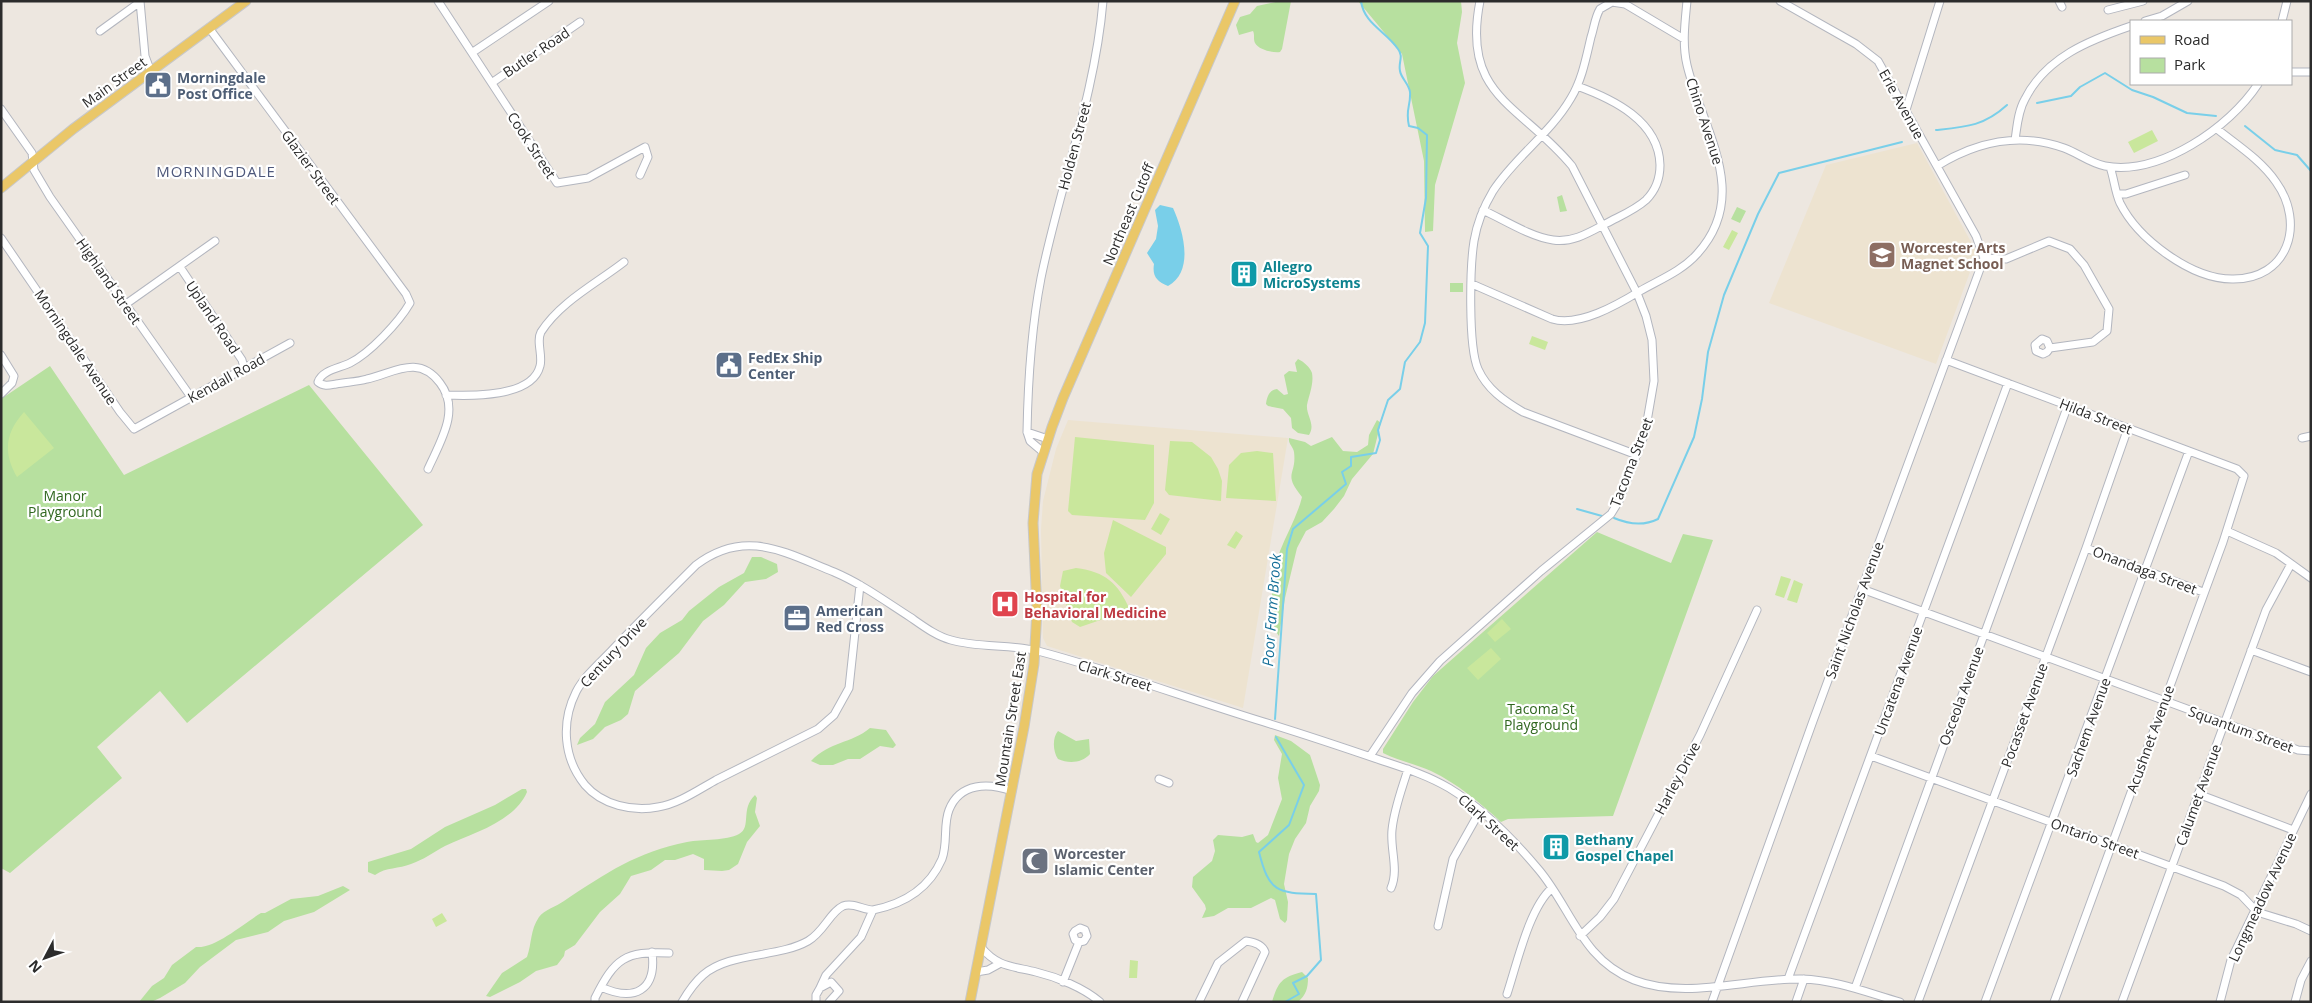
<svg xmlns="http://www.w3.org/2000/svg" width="2312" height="1003" viewBox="0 0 2312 1003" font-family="'Open Sans',sans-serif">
	<rect width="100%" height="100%" fill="#ede7e0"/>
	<path fill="#ede3d0" d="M 1917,143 L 1977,253 L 1936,364 L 1769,303 L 1826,165 Z
		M 1068,420 L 1288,438 L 1243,708 L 1047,646 L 1043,638 L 1041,529 L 1043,501 L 1056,449 Z"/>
	<path fill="#b7e09f" d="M 1280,1 L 1291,1 L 1282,49 L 1280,52 C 1273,53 1259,50 1255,43 C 1253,39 1255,35 1253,31 L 1239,35 L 1236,25 L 1240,17 L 1250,14 L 1257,6 Z
		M 1358,1 L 1461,1 L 1462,12 L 1457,43 L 1465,83 L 1435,185 L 1433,231 L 1425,232 L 1424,161 L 1402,54 Z
		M 1562,195 L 1567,211 L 1560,212 L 1557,197 Z
		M 1737,207 L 1746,211 L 1740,223 L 1731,219 Z
		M 1450,283 L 1463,283 L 1463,292 L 1450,292 Z
		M 1298,359 C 1304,362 1310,367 1312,373 C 1314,384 1309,395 1307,405 C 1306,416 1316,424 1309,435 L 1298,433 L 1292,428 L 1291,418 L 1283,409 L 1268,406 L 1266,404 C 1267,397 1269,390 1277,389 L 1284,395 L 1288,394 L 1284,375 L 1289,371 L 1297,372 L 1295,363 Z
		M 50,366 L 124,475 L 309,385 L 423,525 L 187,723 L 160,691 L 97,747 L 122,778 L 10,873 L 1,868 L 1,399 Z
		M 1377,420 L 1381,423 L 1380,426 L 1373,454 L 1352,479 L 1344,496 L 1334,509 L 1322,522 L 1306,531 L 1297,548 L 1285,598 L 1279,636 C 1266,620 1273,570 1280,551 C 1287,533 1297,517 1302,497 C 1282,472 1297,476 1294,452 C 1293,446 1288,444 1289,438 L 1305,442 L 1311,446 L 1332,437 L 1343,451 L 1357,452 L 1368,445 L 1369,435 Z
		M 1597,532 L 1671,563 L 1683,534 L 1713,540 L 1613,816 L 1508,819 L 1501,822 C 1479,802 1458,784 1431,771 C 1416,764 1398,761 1383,753 L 1383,749 L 1413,702 L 1433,676 Z
		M 752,557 L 761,557 L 777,564 L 778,572 L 766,579 L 745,582 L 724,605 L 703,621 L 679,653 L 635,691 L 628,714 L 621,720 L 605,727 L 593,739 L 577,745 L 580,738 L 595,724 L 605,702 L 634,675 L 646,648 L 660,633 L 682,620 L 689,611 L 719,587 L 744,573 Z
		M 870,728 L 886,730 L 896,745 L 893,748 L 880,746 L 860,759 L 848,759 L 833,765 L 820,765 L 811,761 C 830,741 851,744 870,728 Z
		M 1058,731 L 1076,741 L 1089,739 L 1090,754 C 1082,763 1069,764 1058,759 C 1053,752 1052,738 1058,731 Z
		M 1275,735 L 1291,741 L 1310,755 L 1320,785 L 1319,791 L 1310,806 L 1306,823 L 1295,839 L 1289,854 L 1284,884 L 1288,902 L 1287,920 L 1285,923 L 1280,919 L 1275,900 L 1271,898 L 1251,908 L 1228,908 L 1214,916 L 1202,918 L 1206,909 L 1205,905 L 1192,887 L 1193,877 L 1212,861 L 1215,851 L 1213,840 L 1218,835 L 1242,837 L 1253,834 L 1256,842 L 1258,843 L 1268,835 L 1282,799 L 1278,778 L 1282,754 L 1274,740 Z
		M 522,789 L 526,789 L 527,792 C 514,822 473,833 445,846 C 434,852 423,860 411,864 C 399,869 386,867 375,875 L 368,872 L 368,862 L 411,849 L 445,827 L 495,805 Z
		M 755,795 L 757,798 L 755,812 L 760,826 L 747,842 L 738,864 L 729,870 L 722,871 L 704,870 L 704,859 L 693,854 L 675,860 L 665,860 L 651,870 L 631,876 L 620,894 L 600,912 L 575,945 L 565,951 L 564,956 L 557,965 L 536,971 L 520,982 L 490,997 L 486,996 L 502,973 L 527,957 C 532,943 530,930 539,917 C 544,910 557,906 564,901 C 606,873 637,852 687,842 C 703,839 726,841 739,834 C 752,827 740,809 755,795 Z
		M 343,886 L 350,890 L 314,912 L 284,921 L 268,932 L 236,940 L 200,967 L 185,983 L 160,998 L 151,1002 L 139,1002 L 152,986 L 164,978 L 172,965 L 196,947 C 215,949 244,923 261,913 L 265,913 L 291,899 L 318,896 Z
		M 1302,972 L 1308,978 C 1308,988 1306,995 1298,1002 L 1272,1002 C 1278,982 1282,977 1302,972 Z"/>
	<path fill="#c9e79c" d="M 2152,130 L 2158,141 L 2134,153 L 2128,142 Z
		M 1732,230 L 1738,233 L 1729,250 L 1723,247 Z
		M 1532,336 L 1548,342 L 1545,350 L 1529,344 Z
		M 24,412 L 54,448 L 17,477 C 3,453 5,433 24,412 Z
		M 1075,437 L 1154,445 L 1154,503 L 1145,520 L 1072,515 L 1068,511 Z
		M 1170,441 L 1192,442 L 1211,457 L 1218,469 L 1222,481 L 1221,501 L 1169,495 L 1165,490 Z
		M 1257,451 L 1273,453 L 1276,501 L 1226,498 L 1229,465 L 1241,453 Z
		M 1160,513 L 1170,519 L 1161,535 L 1151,529 Z
		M 1113,520 L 1166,547 L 1166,554 L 1131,597 L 1106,573 L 1104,553 Z
		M 1236,531 L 1243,536 L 1235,549 L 1227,545 Z
		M 1076,568 C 1106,572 1118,583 1130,610 L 1080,627 L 1072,622 L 1060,586 L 1063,571 Z
		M 1781,576 L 1791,579 L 1784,598 L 1775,595 Z
		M 1794,580 L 1803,584 L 1797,603 L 1787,600 Z
		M 1502,619 L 1511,629 L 1495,642 L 1487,633 Z
		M 1491,648 L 1501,659 L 1478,680 L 1467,668 Z
		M 442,913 L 447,921 L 436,927 L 432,919 Z
		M 1130,960 L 1138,961 L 1137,978 L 1129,978 Z"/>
	<path fill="#79cfe9" d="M 1160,205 L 1173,208 C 1183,230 1195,271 1168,286 C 1157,282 1152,276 1154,264 L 1147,253 L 1156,239 L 1158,226 L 1155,210 Z"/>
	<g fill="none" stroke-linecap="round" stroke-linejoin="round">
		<path stroke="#79cfe9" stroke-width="2" d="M 2037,103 L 2071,96 L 2080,87 L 2105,73 L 2132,90 L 2153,97 L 2187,113 L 2216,116
			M 2245,126 L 2275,150 L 2297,155 L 2311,171
			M 1936,130 C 1966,127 1984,126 2007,105
			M 1577,509 L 1602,516
			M 1614,518 C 1628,524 1644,526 1658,519 L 1694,437 L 1702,399 L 1708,352 L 1724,295 L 1758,214 L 1779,173 L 1902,142
			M 1275,719 L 1287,549 L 1293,529 L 1346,484 L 1342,472 L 1351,466 L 1351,457 L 1376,453 L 1380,440 L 1378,430 L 1388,400 L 1400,389 L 1405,362 L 1420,342 L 1425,323 L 1428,246 L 1420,233 L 1426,198 L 1427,135 L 1418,128 L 1409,126 C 1405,109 1411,106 1410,92 C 1409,84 1401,78 1400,71 C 1398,62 1404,57 1398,49 C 1386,31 1364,24 1361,1
			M 1276,737 L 1304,785 L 1289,825 L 1259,852 C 1269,892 1277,893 1316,894 L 1321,960 L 1307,976 L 1293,983 L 1299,994 L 1285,1002"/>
		<defs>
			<path id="minor" d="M 140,1 L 145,56 L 151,72
				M 438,1 L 557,183 L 588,178 L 645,147 L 648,157 L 640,175
				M 2059,1 L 2062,7
				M 2108,10 L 2143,1
				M 2145,21 L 2162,16 L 2188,1
				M 2282,21 L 2287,1
				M 209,28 L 406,294 L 410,303 C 399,322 370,353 350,363 C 340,368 322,370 318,382 C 324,387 330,385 336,384 C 346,382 357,382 367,379 C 394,373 418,354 440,383 C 461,410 440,442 428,469
				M 100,31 L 140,2
				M 473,52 L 549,1
				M 2291,72 L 2311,72
				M 493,82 L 580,22
				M 1,109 L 32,153 L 34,170 L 50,197 L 191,397
				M 1906,110 L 1940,1
				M 2015,140 C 2017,127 2018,111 2025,99 C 2046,57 2090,40 2131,26
				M 1937,166 C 1976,142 2020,132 2064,148 C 2078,153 2090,163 2105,166 C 2160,176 2230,127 2258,84
				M 2110,167 C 2114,178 2115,192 2120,203 C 2138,239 2191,279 2232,279 C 2288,280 2306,224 2276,182 C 2261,160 2237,145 2217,129
				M 2117,194 L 2126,194 L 2185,175
				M 1483,210 C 1504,220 1531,237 1553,240 C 1573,243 1590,232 1607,223 C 1620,216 1635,210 1646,200 C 1656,190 1660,178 1660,165 C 1659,121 1613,99 1577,86
				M 1,238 L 120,412 L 134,429 L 290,343
				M 1984,258 L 2006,259 L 2049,241 L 2070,249 L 2084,265 L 2109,309 L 2107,331 L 2093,342 L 2050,348 L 2047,352 L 2043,354 L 2036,351 L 2035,345 L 2042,339 L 2047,341 L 2050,348
				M 180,267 L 242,360 L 244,368
				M 1472,284 L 1552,319 C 1579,327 1617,305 1640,291 C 1659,280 1682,271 1697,254 C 1752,194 1702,129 1687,65 C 1682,44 1685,22 1687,1
				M 126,304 L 215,241
				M 1,355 L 14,376 L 12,383 L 1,394
				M 1946,360 L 2237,469 L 2244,476 L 2223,542 L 2054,1002
				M 446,395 C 470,396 532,398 540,366 C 543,356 536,341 541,332 C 560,302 597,283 624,262
				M 1027,432 L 1048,439
				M 2302,438 L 2311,436
				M 1043,452 L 1030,441 L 1027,432 C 1028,379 1031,330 1041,278 C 1060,185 1095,96 1103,1
				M 1637,455 L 1523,412 C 1504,401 1487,389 1478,369 C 1468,346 1470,266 1474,241 C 1477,223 1484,206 1493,191 C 1515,157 1550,134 1571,98 C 1582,80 1586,58 1591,37 C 1594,28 1595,17 1600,9 L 1612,2 L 1625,4 L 1684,39
				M 2227,531 L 2276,553 L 2311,578
				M 2086,548 L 2203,592
				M 860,585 L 849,688 L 834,715 L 818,729 C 784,746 750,763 716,780 C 698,790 678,804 658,807 C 633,812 602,805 585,785 C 563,758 561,722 576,692 C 584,676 601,662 613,649 C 640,621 668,593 696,565 C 745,528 784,552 834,572 C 862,584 885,601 910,617 C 923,626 936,636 951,640 C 979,648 1010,644 1038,651 C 1114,671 1189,699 1264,722 C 1303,734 1342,747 1380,760 C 1404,768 1427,775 1449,788 C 1482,808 1514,840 1539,870 C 1571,908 1582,960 1634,980 C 1686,1000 1747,978 1802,979 C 1836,980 1868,993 1900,1002
				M 1862,589 L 2298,750 L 2311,751
				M 2251,650 L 2311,672
				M 1370,756 L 1412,693 L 1440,661 L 1541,571 L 1611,514 L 1619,501 L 1645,433 L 1654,381 L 1652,340 L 1646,316 L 1637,293 L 1572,166 C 1521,104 1461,97 1480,1
				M 1871,756 L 2224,886 L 2241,895 L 2257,912 L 2296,924 L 2311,931
				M 1159,779 L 1169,783
				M 2198,794 L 2293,830
				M 1391,888 C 1399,870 1390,849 1392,830 C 1394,809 1402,789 1408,769
				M 873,910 C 903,904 929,889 942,859 C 948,843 943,825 949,810 C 960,782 989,783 1012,791
				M 1438,926 L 1453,859 L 1480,811
				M 1580,936 L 1600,917 L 1614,899 L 1700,735 L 1757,610
				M 981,947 C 997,967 1012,966 1036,972 C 1057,977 1084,988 1100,1002
				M 976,972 L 988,970 L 999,964
				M 1788,979 L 2008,383
				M 1063,982 L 1079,942 L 1084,941 L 1087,936 L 1085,930 L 1080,928 L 1075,931 L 1073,934 L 1075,940 L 1079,942
				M 601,987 C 634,1002 657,991 652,952
				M 1855,988 L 2068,405
				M 1507,994 C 1517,964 1529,908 1552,888
				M 595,1002 L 595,998 C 615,958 625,951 669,953
				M 682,1002 C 688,992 695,982 703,975 C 729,952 778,958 808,941 C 824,932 830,912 843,906 C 853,902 863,910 873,910 L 861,937 L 826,975 L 820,988 L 831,982 L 839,991 L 829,1002
				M 816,1002 L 816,995 L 820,988
				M 1199,1002 L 1218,963 L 1246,941 C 1254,942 1262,944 1265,952 L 1242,1002
				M 1712,1002 L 1813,721 L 1984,258 L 1976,236 L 1878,61 L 1856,44 L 1780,1
				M 1796,1002 L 1804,979
				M 1918,1002 L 2086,548 L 2128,428
				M 1985,1002 L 2189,451
				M 2122,1002 L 2266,610 L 2291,564
				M 2220,1002 L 2231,960 L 2311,794
				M 2295,1002 L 2301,980 L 2311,961"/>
			<path id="major" d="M 1,188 L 73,129 L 246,1
				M 970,1002 L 1024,727 L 1034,664 L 1037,610 L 1033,523 L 1037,474 L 1052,427 L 1063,398 L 1235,1"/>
		</defs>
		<use href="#minor" stroke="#b3b6bf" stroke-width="9"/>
		<use href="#major" stroke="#c8c8c8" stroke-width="11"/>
		<use href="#minor" stroke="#fff" stroke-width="7"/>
		<use href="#major" stroke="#eac768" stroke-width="9"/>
	</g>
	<defs>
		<symbol id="civic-square" viewBox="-11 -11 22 22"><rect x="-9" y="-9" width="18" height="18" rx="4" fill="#5c6f8a" stroke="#fff"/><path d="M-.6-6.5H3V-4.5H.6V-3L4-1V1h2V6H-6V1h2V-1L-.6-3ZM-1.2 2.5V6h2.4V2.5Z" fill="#fff"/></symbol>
		<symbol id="school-square" viewBox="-11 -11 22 22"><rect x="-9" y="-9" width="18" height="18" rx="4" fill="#8d6e63" stroke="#fff"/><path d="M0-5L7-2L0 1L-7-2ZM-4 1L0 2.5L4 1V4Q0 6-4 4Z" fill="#fff"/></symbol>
		<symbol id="building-square" viewBox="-11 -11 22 22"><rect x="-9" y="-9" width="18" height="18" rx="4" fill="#0f9aa8" stroke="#fff"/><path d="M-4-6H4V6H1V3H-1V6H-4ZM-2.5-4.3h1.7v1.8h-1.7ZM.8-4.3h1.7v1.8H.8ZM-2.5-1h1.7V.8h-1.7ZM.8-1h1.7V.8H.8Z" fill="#fff"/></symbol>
		<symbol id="hospital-square" viewBox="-11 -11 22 22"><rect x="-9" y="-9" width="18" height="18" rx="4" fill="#e0444e" stroke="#fff"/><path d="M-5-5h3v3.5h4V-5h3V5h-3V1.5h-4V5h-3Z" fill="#fff"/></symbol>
		<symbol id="office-square" viewBox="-11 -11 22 22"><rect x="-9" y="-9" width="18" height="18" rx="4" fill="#5c6f8a" stroke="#fff"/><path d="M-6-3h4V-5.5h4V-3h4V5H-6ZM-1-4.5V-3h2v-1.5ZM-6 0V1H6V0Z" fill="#fff"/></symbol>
		<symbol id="mosque-square" viewBox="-11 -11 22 22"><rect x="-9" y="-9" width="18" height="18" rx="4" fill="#6b7280" stroke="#fff"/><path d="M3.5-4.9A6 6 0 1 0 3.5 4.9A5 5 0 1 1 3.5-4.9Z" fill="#fff"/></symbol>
	</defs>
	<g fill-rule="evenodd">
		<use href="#civic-square" x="142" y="69" width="32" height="32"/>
		<use href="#school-square" x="1866" y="239" width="32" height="32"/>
		<use href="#building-square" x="1228" y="258" width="32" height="32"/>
		<use href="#civic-square" x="713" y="349" width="32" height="32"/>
		<use href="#hospital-square" x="989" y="588" width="32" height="32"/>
		<use href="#office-square" x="781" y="602" width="32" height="32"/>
		<use href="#building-square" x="1540" y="831" width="32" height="32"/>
		<use href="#mosque-square" x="1019" y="845" width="32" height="32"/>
	</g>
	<g text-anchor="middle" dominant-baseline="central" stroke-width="4.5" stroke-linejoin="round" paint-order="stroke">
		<g font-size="14" fill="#2c2c2c" stroke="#fff">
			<text transform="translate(536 52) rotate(-34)">Butler Road</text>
			<text transform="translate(114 82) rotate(-36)">Main Street</text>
			<text transform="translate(1902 104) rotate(61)">Erie Avenue</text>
			<text transform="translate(1705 121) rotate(72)">Chino Avenue</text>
			<text transform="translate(532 145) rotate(57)">Cook Street</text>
			<text transform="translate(1074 146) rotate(-75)">Holden Street</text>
			<text transform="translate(311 167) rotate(54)">Glazier Street</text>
			<text transform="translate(1128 214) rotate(-67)">Northeast Cutoff</text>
			<text transform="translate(109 281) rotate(55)">Highland Street</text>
			<text transform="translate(213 317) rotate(56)">Upland Road</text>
			<text transform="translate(76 347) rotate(56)">Morningdale Avenue</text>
			<text transform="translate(226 378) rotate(-29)">Kendall Road</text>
			<text transform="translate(2096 416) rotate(21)">Hilda Street</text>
			<text transform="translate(1631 462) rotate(-69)">Tacoma Street</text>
			<text transform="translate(2145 570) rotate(21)">Onandaga Street</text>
			<text transform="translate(1854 610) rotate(-70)">Saint Nicholas Avenue</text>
			<text transform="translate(613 652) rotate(-47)">Century Drive</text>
			<text transform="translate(1115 675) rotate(17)">Clark Street</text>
			<text transform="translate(1898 681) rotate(-70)">Uncatena Avenue</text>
			<text transform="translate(1961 696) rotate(-70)">Osceola Avenue</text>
			<text transform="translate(2024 715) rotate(-70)">Pocasset Avenue</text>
			<text transform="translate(1010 719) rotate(-81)">Mountain Street East</text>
			<text transform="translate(2088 727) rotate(-70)">Sachem Avenue</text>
			<text transform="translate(2241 729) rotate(20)">Squantum Street</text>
			<text transform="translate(2150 739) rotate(-70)">Acushnet Avenue</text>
			<text transform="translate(1677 778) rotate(-62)">Harley Drive</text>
			<text transform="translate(2198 795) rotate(-70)">Calumet Avenue</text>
			<text transform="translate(1489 822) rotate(42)">Clark Street</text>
			<text transform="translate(2095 838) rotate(20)">Ontario Street</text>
			<text transform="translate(2262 897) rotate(-65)">Longmeadow Avenue</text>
		</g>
		<g font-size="14" font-weight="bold" fill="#4e5e75" stroke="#fff" text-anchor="start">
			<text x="177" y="77">Morningdale<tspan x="177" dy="16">Post Office</tspan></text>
			<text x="748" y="357">FedEx Ship<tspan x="748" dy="16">Center</tspan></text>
			<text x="816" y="610">American<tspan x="816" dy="16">Red Cross</tspan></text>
		</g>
		<g font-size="14" font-weight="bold" fill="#785e54" stroke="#fff" text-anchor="start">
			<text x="1901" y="247">Worcester Arts<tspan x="1901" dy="16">Magnet School</tspan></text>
		</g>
		<g font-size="14" font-weight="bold" fill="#0d838f" stroke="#fff" text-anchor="start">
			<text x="1263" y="266">Allegro<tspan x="1263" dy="16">MicroSystems</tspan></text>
			<text x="1575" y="839">Bethany<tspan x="1575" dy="16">Gospel Chapel</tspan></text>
		</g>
		<g font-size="14" fill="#30671f" stroke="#fff">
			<text x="65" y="495">Manor<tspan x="65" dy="16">Playground</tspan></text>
			<text x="1541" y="708">Tacoma St<tspan x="1541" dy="16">Playground</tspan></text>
		</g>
		<g font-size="14" font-weight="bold" fill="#be3a42" stroke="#fff" text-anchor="start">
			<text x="1024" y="596">Hospital for<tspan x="1024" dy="16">Behavioral Medicine</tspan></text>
		</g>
		<g font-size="14" font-weight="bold" fill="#5b616d" stroke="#fff" text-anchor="start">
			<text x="1054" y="853">Worcester<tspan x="1054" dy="16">Islamic Center</tspan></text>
		</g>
		<g font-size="15" letter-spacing="1" fill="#4e587b" stroke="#fff">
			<text x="216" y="171">MORNINGDALE</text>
		</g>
		<g font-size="15" font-style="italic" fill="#156f98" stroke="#fff">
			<text transform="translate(1271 610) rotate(-86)">Poor Farm Brook</text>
		</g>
	</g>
	<rect width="2312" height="1003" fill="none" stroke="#2c2c2c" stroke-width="5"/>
	<rect x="2130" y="20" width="162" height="65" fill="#ffffff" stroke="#ababab"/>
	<rect x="2140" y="36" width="25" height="8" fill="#eac768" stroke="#ababab"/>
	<text x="2174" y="45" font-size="15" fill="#2c2c2c">Road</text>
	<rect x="2140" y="58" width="25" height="15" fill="#b7e09f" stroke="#ababab"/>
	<text x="2174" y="70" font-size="15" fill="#2c2c2c">Park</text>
	<g transform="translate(45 958) rotate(229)" stroke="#ffffff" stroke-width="4" paint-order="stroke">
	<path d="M0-4L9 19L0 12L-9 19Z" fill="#2c2c2c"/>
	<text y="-8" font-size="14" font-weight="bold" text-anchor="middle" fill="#2c2c2c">N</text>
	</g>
</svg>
